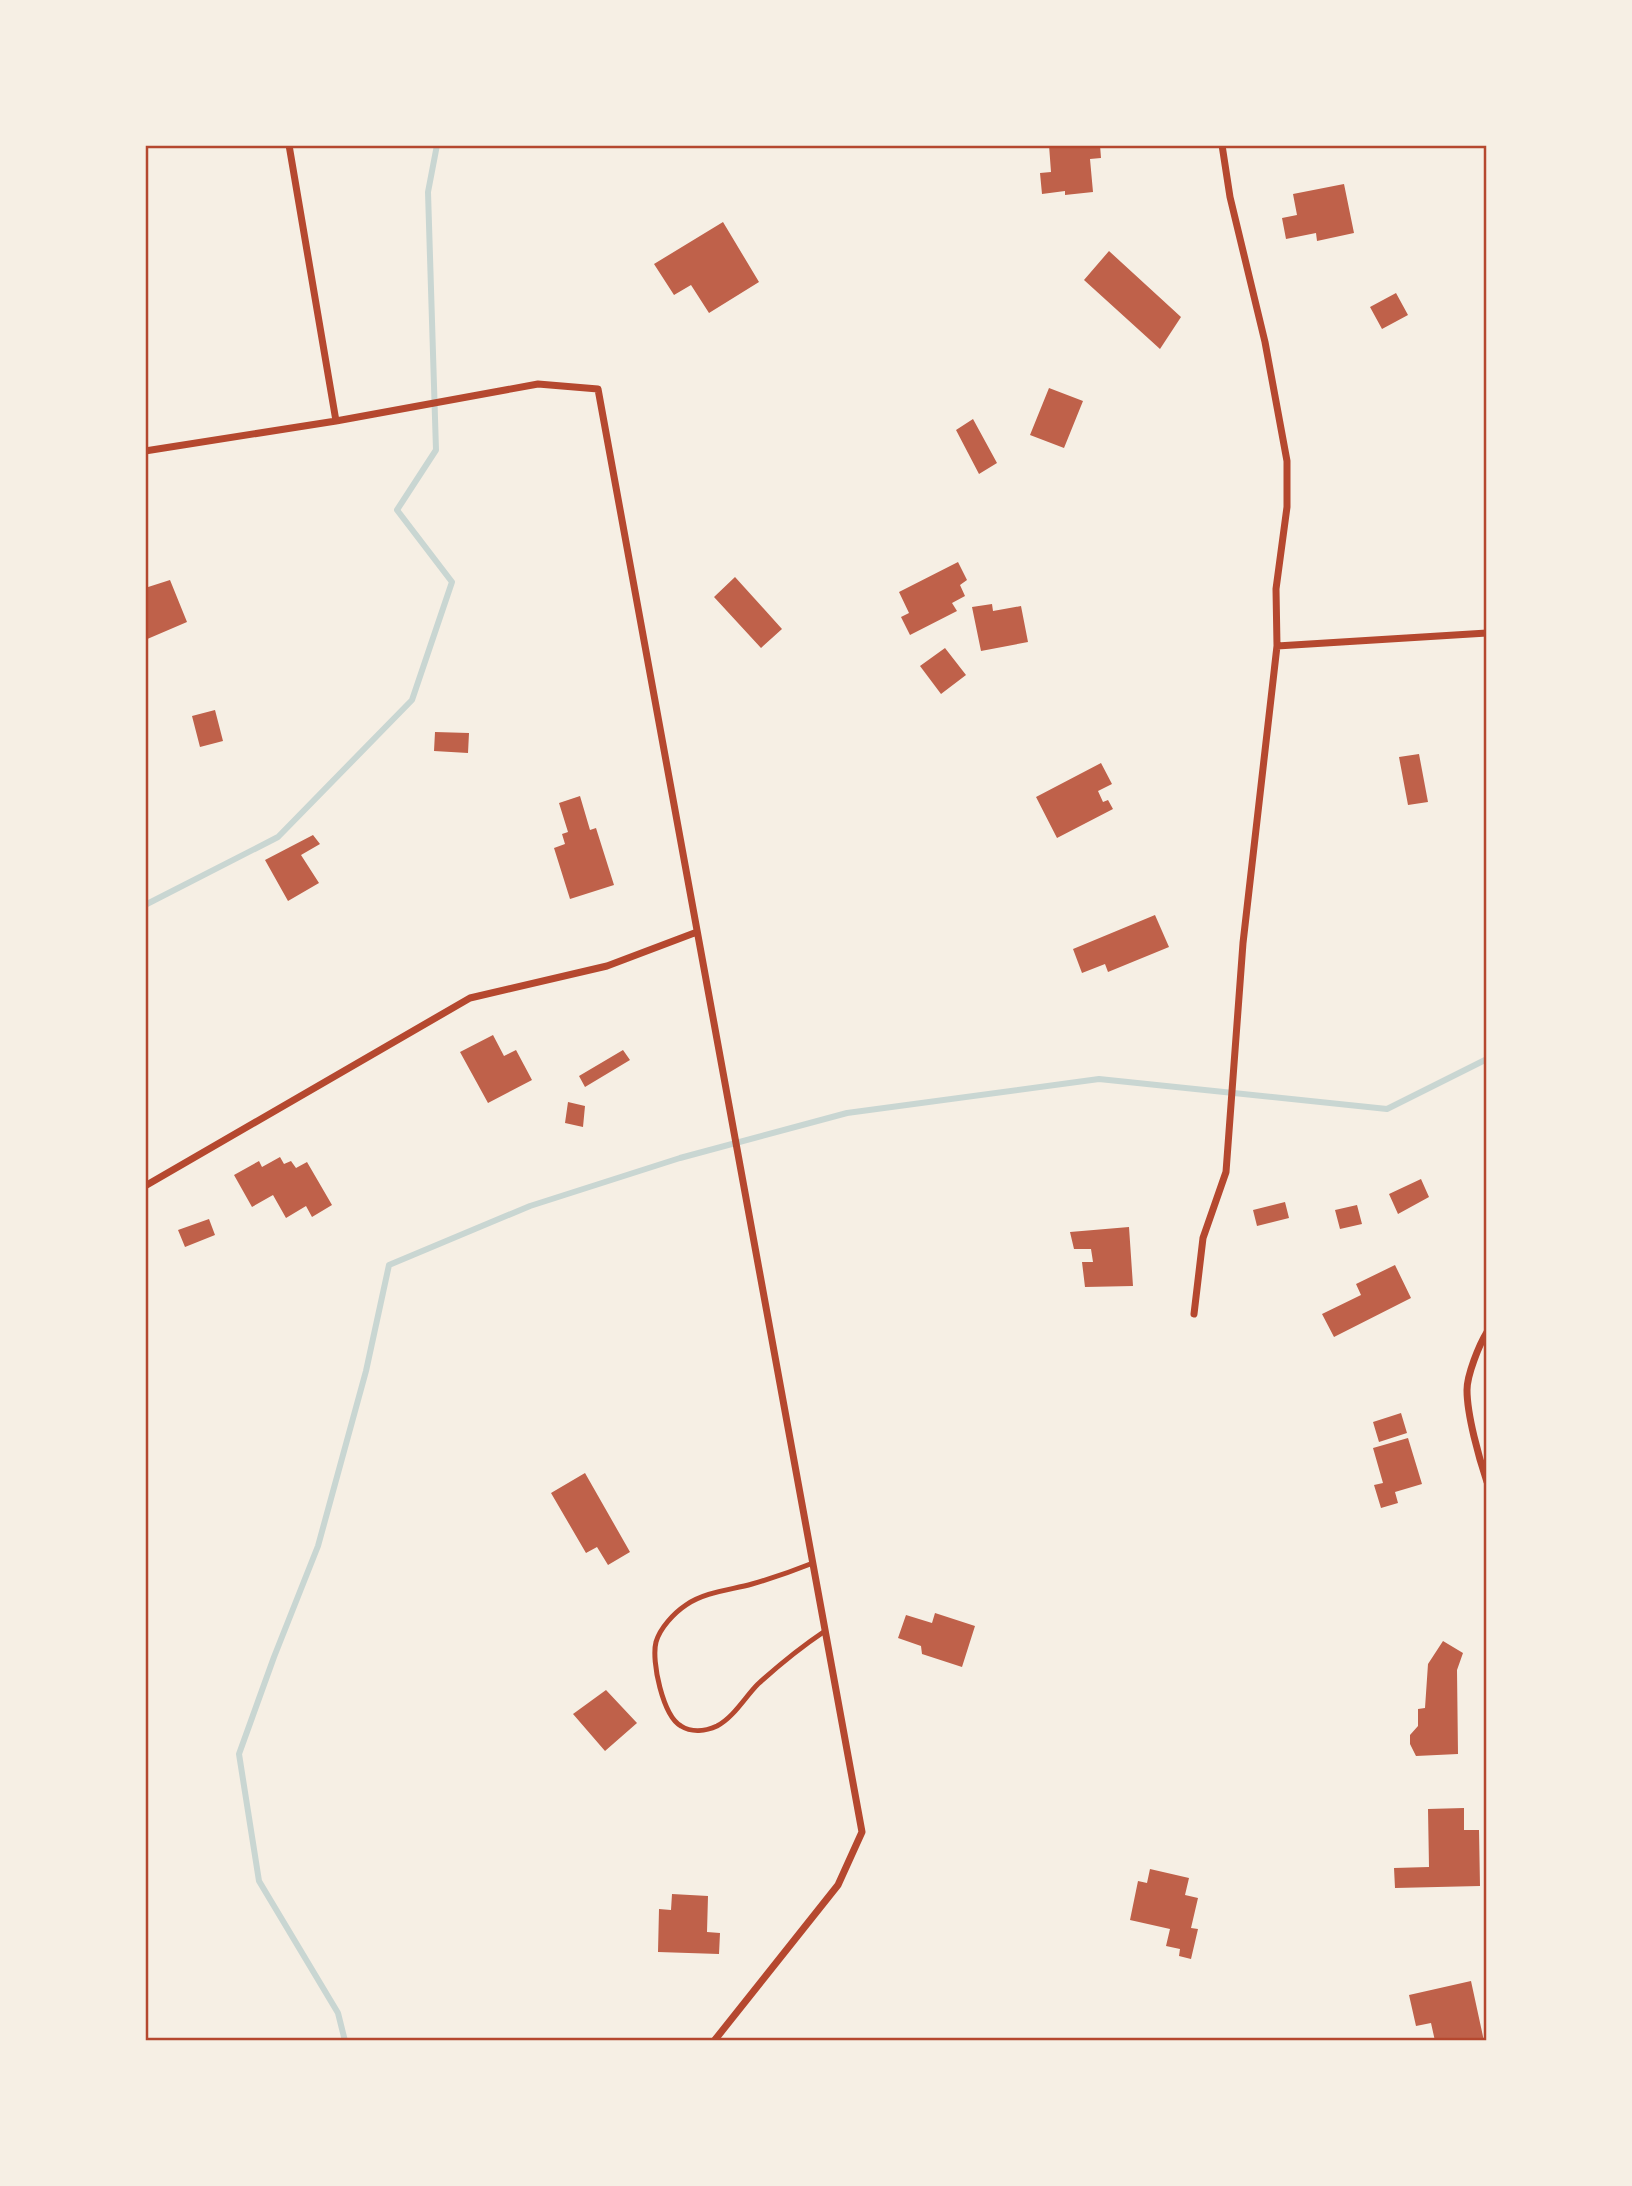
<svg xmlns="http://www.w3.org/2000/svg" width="1632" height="2186" viewBox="0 0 1632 2186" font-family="Lato,sans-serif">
	<rect width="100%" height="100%" fill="#f6efe4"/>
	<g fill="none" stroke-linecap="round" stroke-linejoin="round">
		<path stroke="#c9d6d2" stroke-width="6" d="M 145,905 L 278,837 L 412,700 L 452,582 L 397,510 L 436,450 L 428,192 L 437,145
			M 345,2041 L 338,2013 L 259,1881 L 239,1754 L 274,1657 L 318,1546 L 366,1371 L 389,1265 L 530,1206 L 680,1158 L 847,1113 L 1099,1079 L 1387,1109 L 1487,1059"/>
	</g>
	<path fill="#bf614a" d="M 1049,145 L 1100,145 L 1101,158 L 1090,159 L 1093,192 L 1065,195 L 1065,191 L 1042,194 L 1040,173 L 1051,172 Z
		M 1344,184 L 1354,233 L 1317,241 L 1316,233 L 1286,239 L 1282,218 L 1297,215 L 1293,194 Z
		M 723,222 L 759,282 L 709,313 L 691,285 L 674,295 L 654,264 Z
		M 1109,251 L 1181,317 L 1160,349 L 1084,280 Z
		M 1396,293 L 1408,315 L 1382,329 L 1370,307 Z
		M 1049,388 L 1083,401 L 1064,448 L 1030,435 Z
		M 973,419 L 997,463 L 979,474 L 956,430 Z
		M 958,562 L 967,580 L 960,585 L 965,596 L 952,603 L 957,611 L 910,635 L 901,617 L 909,613 L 899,592 Z
		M 735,577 L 782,629 L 761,648 L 714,597 Z
		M 170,580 L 187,622 L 145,640 L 145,588 Z
		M 992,604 L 993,611 L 1021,606 L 1028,642 L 981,651 L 972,607 Z
		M 945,648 L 966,675 L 941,694 L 920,666 Z
		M 215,710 L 223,741 L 200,747 L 192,716 Z
		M 435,732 L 469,733 L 468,753 L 434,751 Z
		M 1419,754 L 1428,802 L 1408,805 L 1399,757 Z
		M 1101,763 L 1112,784 L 1098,791 L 1103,802 L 1108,800 L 1113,809 L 1057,838 L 1036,797 Z
		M 580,796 L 590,830 L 596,828 L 614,885 L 570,899 L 554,848 L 565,844 L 562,834 L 568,832 L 559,803 Z
		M 313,835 L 320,844 L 301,855 L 319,883 L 288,901 L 265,860 Z
		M 1155,915 L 1169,947 L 1108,972 L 1105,964 L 1082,973 L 1073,949 Z
		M 493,1035 L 504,1056 L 516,1050 L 532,1080 L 488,1103 L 460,1052 Z
		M 623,1050 L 630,1060 L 585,1087 L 579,1076 Z
		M 568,1102 L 585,1106 L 583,1127 L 565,1123 Z
		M 280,1157 L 284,1164 L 291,1161 L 296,1168 L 307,1162 L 332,1205 L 312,1217 L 306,1206 L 286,1218 L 273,1195 L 252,1207 L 234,1175 L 259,1161 L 262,1167 Z
		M 1421,1179 L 1429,1197 L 1398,1214 L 1389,1194 Z
		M 1285,1202 L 1289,1218 L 1257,1226 L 1253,1210 Z
		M 1357,1205 L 1362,1224 L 1340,1229 L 1335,1210 Z
		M 209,1219 L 215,1235 L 185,1247 L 178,1230 Z
		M 1129,1227 L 1133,1286 L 1085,1287 L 1082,1262 L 1093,1262 L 1091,1249 L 1074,1249 L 1070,1232 Z
		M 1395,1265 L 1411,1298 L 1334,1337 L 1322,1314 L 1361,1295 L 1356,1284 Z
		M 1401,1413 L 1407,1433 L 1379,1442 L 1373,1422 Z
		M 1408,1438 L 1422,1484 L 1395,1492 L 1398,1503 L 1381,1508 L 1374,1485 L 1383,1483 L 1373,1448 Z
		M 585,1473 L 630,1552 L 608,1565 L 597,1547 L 586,1553 L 551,1493 Z
		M 935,1613 L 975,1626 L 962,1667 L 922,1654 L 921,1646 L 898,1638 L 906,1615 L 932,1623 Z
		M 1443,1641 L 1463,1653 L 1457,1670 L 1458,1754 L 1416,1756 L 1410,1744 L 1410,1735 L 1418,1726 L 1418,1709 L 1425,1708 L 1428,1664 Z
		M 606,1690 L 637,1723 L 605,1751 L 573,1714 Z
		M 1464,1808 L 1464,1830 L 1479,1830 L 1480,1886 L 1395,1888 L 1394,1868 L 1429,1867 L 1428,1809 Z
		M 1150,1869 L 1189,1878 L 1185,1895 L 1198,1898 L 1191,1928 L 1198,1929 L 1191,1959 L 1179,1956 L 1180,1949 L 1166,1946 L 1170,1929 L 1130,1920 L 1138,1881 L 1147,1883 Z
		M 672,1894 L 708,1896 L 707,1932 L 720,1933 L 719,1954 L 658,1952 L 659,1909 L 671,1910 Z
		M 1471,1981 L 1484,2041 L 1435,2041 L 1431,2023 L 1416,2026 L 1409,1995 Z"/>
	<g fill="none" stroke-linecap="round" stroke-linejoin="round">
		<path stroke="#b5482f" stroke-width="5" d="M 813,1563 C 793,1571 773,1578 752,1584 C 730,1590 705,1592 686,1605 C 674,1613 660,1628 656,1642 C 651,1661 663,1716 681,1726 C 692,1733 706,1731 717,1726 C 734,1717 745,1697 758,1684 C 779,1665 801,1647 825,1631"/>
		<path stroke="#b5482f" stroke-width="7" d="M 289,145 L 336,421
			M 145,451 L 336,421 L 538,384 L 598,389 L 862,1832 L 838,1885 L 714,2041
			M 1277,646 L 1487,633
			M 145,1186 L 470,998 L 607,966 L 697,932
			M 1194,1314 L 1203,1238 L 1226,1172 L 1243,943 L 1277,646 L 1276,589 L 1287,507 L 1287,461 L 1265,342 L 1230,197 L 1222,145
			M 1487,1332 C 1479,1345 1467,1375 1467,1390 C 1467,1415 1479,1458 1487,1482"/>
	</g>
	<rect width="1632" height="2186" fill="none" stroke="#f6efe4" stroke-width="294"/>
	<rect x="147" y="147" width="1338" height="1892" fill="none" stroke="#b5482f" stroke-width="2.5"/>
</svg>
